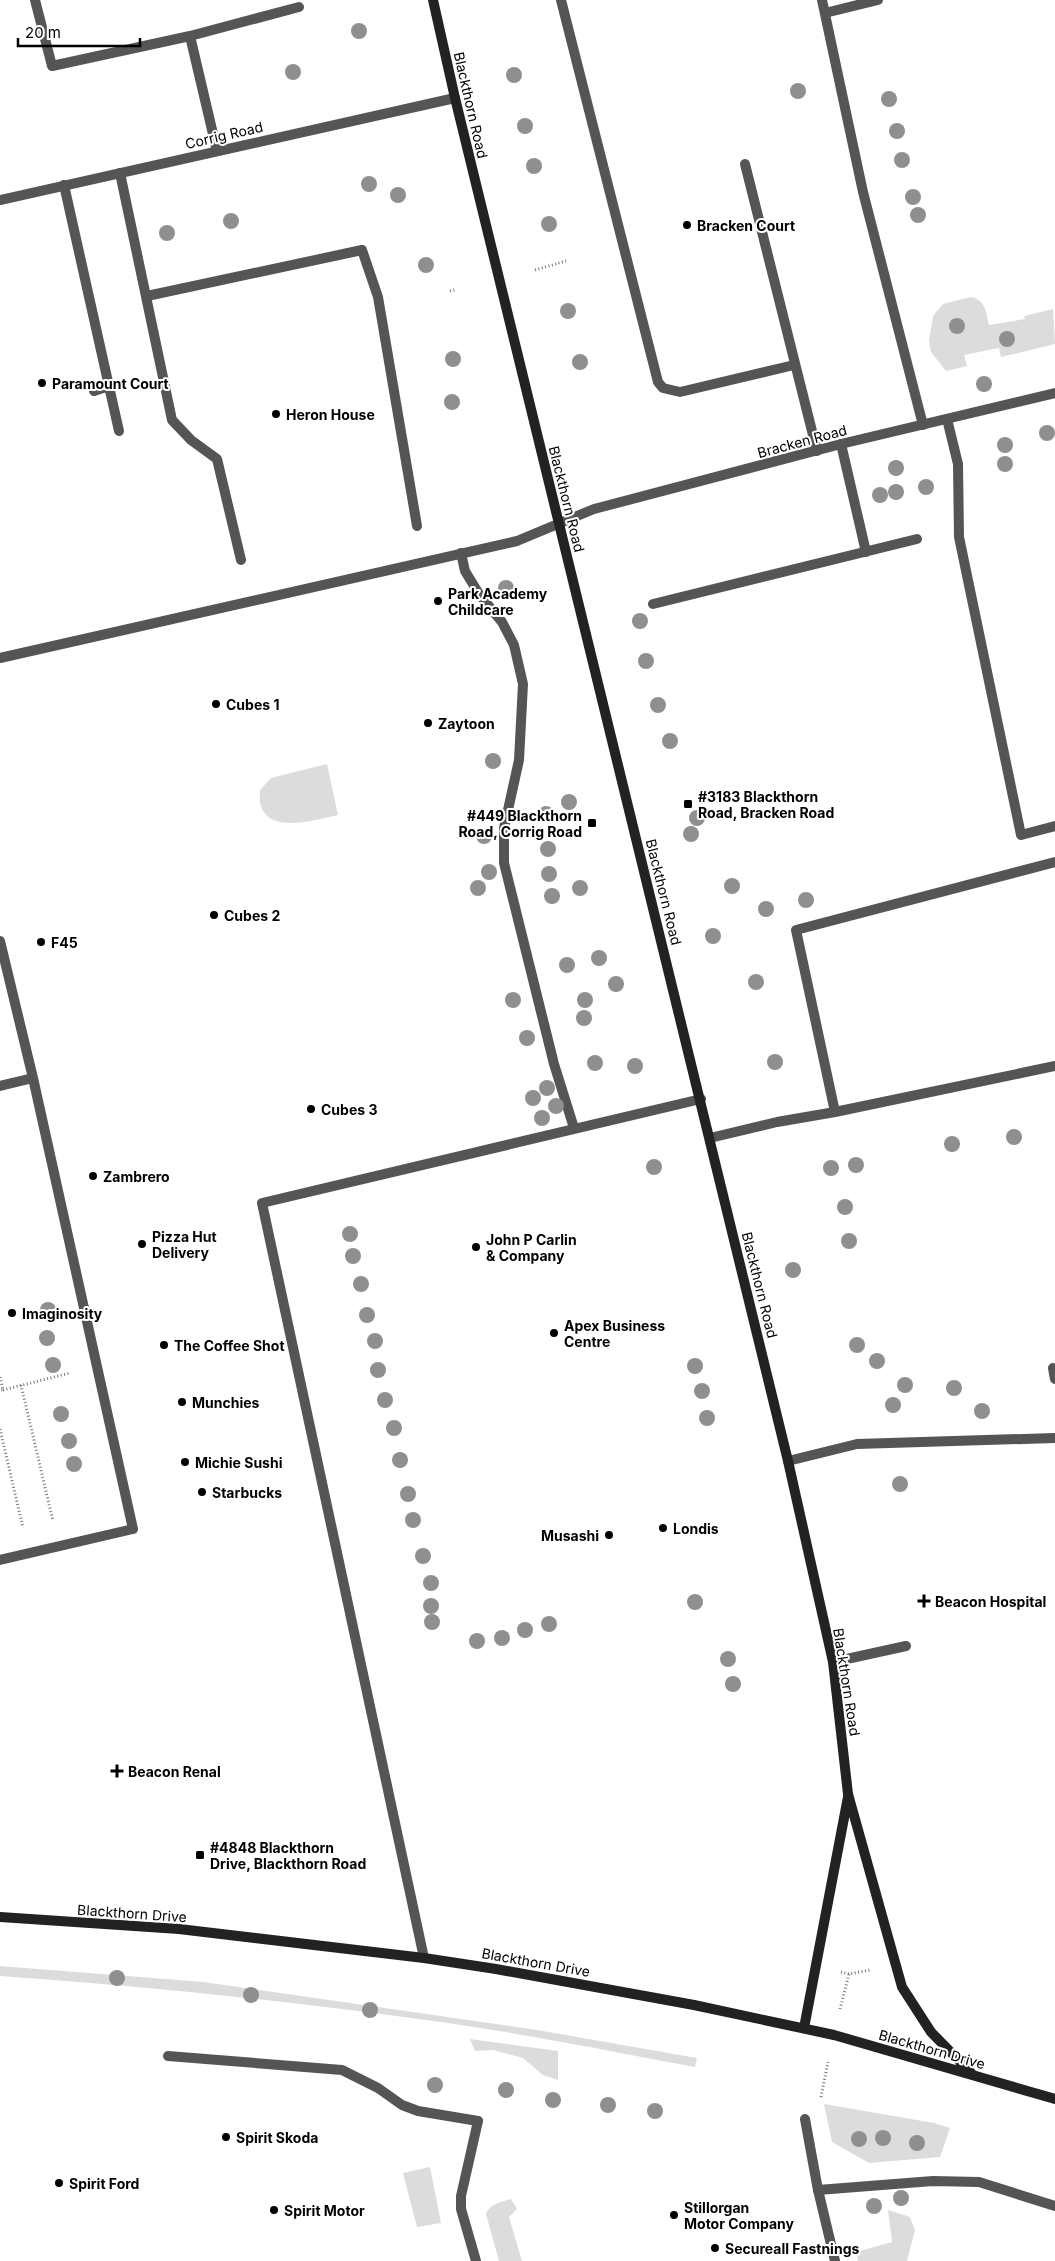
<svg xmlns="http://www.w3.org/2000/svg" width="1055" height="2261" viewBox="0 0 1055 2261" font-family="Inter,sans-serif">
	<rect width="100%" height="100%" fill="#fff"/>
	<path fill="#dcdcdc" d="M 971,297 C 986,300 986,313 989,325 L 1025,319 L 1024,316 L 1053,309 L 1055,344 L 1001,357 L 999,348 L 964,355 L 967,366 L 946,371 L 931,352 L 929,341 L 933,316 L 943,304 Z
		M 327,764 L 338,815 C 317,819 271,835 261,806 C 259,802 260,795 260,790 L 271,778 Z
		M 0,1966 L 203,1982 L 537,2030 L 697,2058 L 695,2067 C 610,2051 526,2034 441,2022 C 295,2002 147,1986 0,1976 Z
		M 470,2039 L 558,2051 L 558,2080 L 543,2075 L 523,2058 L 493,2050 L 475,2051 Z
		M 824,2104 L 934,2123 L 950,2128 L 940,2157 L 869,2163 L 832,2142 Z
		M 430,2167 L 441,2223 L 417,2227 L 403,2173 Z
		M 511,2199 L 517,2209 L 509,2217 L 522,2261 L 499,2261 L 486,2214 C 489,2204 502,2202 511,2199 Z
		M 888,2210 L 910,2217 L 915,2230 L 907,2261 L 858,2261 L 856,2252 L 892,2242 Z"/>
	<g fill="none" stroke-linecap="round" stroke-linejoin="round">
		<path stroke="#777" stroke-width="3" stroke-dasharray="1 2.5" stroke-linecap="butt" d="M 535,270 L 566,261
			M 450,291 L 455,290
			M 0,1377 L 3,1390 L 0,1390
			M 21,1385 L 53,1521
			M 3,1390 L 70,1373
			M 0,1429 L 23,1528
			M 841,1972 L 849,1974 L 870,1970
			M 840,2009 L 849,1974
			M 821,2097 L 828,2062"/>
		<path stroke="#555" stroke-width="10" d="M 35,0 L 52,66 L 190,36 L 299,7
			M 561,0 L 658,382 L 663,388 L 680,392 L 794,365
			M 822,0 L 863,192 L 923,425
			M 825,13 L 878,0
			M 190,36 L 217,151
			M 745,164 L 817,451
			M 120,173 L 172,420 L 191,440 L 217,459 L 241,560
			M 64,185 L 119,431
			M 147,296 L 362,250 L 378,297 L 417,526
			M 94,391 L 109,386
			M 947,419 L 958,464 L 959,537 L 1021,835 L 1055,826
			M 841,444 L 866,552
			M 461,553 L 465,571 L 479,594 L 502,622 L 514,645 L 523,684 L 519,760 L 504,828 L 504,863 L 554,1064 L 574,1128
			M 653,604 L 917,539
			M 835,1112 L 796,930 L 1055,862
			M 710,1138 L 777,1122 L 835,1112 L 1055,1066
			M 1053,1368 L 1055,1379
			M 788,1461 L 857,1444 L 1055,1438
			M 833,1662 L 906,1646
			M 424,1958 L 262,1203 L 701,1099
			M 168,2056 L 342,2070 L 378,2088 L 402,2105 L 418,2111 L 478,2121
			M 818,2190 L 933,2181 L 979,2182 L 1055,2206"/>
		<path stroke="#555" stroke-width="10" d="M 0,200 L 455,98
			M 0,658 L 517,541 L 594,509 L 841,444 L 1055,393
			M 0,941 L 33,1078 L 133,1529 L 0,1560
			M 0,1086 L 33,1078
			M 805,2119 L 818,2190 L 835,2261
			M 476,2261 L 461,2209 L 461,2196 L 478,2121"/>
		<path stroke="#222" stroke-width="10" d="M 433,0 L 455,98 L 788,1461 L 833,1662 L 848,1794 L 902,1987 L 931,2032 L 973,2075
			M 0,1917 L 179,1929 L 424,1958 L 496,1969 L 694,2005 L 834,2035 L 1055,2099
			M 804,2028 L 848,1797"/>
	</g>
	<g fill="#8f8f8f">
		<circle cx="359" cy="31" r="8"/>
		<circle cx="293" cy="72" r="8"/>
		<circle cx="514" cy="75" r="8"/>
		<circle cx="798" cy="91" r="8"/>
		<circle cx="889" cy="99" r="8"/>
		<circle cx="525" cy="126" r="8"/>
		<circle cx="897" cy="131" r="8"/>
		<circle cx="902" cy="160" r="8"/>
		<circle cx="534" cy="166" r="8"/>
		<circle cx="369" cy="184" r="8"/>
		<circle cx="398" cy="195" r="8"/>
		<circle cx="913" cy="197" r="8"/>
		<circle cx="918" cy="215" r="8"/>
		<circle cx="231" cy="221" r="8"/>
		<circle cx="549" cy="224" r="8"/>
		<circle cx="167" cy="233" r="8"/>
		<circle cx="426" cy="265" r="8"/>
		<circle cx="568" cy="311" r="8"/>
		<circle cx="957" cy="326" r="8"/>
		<circle cx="1007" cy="339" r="8"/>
		<circle cx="453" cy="359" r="8"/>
		<circle cx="580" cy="362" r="8"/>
		<circle cx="984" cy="384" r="8"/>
		<circle cx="452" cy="402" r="8"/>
		<circle cx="1047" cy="433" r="8"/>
		<circle cx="1005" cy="445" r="8"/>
		<circle cx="1005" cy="464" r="8"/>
		<circle cx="896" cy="468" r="8"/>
		<circle cx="926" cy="487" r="8"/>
		<circle cx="896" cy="492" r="8"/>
		<circle cx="880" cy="495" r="8"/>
		<circle cx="506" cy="588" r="8"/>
		<circle cx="640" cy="621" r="8"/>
		<circle cx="646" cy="661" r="8"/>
		<circle cx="658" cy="705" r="8"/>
		<circle cx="670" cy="741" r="8"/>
		<circle cx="493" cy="761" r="8"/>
		<circle cx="569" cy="802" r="8"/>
		<circle cx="546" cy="814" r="8"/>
		<circle cx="697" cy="818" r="8"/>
		<circle cx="691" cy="834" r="8"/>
		<circle cx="484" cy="836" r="8"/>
		<circle cx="548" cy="849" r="8"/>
		<circle cx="489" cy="872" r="8"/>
		<circle cx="549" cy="874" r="8"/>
		<circle cx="732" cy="886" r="8"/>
		<circle cx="478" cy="888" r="8"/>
		<circle cx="580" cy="888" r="8"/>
		<circle cx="552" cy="896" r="8"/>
		<circle cx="806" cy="900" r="8"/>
		<circle cx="766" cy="909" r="8"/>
		<circle cx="713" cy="936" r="8"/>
		<circle cx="599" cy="958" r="8"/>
		<circle cx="567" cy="965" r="8"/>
		<circle cx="756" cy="982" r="8"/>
		<circle cx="616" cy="984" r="8"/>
		<circle cx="513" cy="1000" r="8"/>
		<circle cx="585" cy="1000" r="8"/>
		<circle cx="584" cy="1018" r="8"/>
		<circle cx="527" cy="1038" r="8"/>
		<circle cx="775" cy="1062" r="8"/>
		<circle cx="595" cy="1063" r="8"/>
		<circle cx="635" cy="1066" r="8"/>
		<circle cx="547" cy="1088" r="8"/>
		<circle cx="533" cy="1098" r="8"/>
		<circle cx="556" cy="1106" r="8"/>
		<circle cx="542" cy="1118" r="8"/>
		<circle cx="1014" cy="1137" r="8"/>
		<circle cx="952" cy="1144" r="8"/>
		<circle cx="856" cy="1165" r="8"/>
		<circle cx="654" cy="1167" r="8"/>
		<circle cx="831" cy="1168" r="8"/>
		<circle cx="845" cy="1207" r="8"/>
		<circle cx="350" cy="1234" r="8"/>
		<circle cx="849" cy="1241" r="8"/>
		<circle cx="353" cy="1256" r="8"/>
		<circle cx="793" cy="1270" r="8"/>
		<circle cx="361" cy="1284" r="8"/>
		<circle cx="48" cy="1310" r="8"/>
		<circle cx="367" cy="1315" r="8"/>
		<circle cx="47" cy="1338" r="8"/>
		<circle cx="375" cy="1341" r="8"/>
		<circle cx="857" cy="1345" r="8"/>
		<circle cx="877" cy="1361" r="8"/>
		<circle cx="53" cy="1365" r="8"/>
		<circle cx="695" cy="1366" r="8"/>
		<circle cx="378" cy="1370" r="8"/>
		<circle cx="905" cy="1385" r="8"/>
		<circle cx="954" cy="1388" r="8"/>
		<circle cx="702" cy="1391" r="8"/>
		<circle cx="385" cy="1400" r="8"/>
		<circle cx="893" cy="1405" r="8"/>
		<circle cx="982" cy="1411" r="8"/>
		<circle cx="61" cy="1414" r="8"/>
		<circle cx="707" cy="1418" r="8"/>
		<circle cx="394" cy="1428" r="8"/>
		<circle cx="69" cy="1441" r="8"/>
		<circle cx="400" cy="1460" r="8"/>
		<circle cx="74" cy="1464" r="8"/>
		<circle cx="900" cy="1484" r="8"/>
		<circle cx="408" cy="1494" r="8"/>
		<circle cx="413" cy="1520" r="8"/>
		<circle cx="423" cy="1556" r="8"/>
		<circle cx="431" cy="1583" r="8"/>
		<circle cx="695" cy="1602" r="8"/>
		<circle cx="431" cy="1606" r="8"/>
		<circle cx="432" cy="1622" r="8"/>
		<circle cx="549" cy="1624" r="8"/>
		<circle cx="525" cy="1630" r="8"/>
		<circle cx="502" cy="1638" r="8"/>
		<circle cx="477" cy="1641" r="8"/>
		<circle cx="728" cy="1659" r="8"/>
		<circle cx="733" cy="1684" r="8"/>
		<circle cx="117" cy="1978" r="8"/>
		<circle cx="251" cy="1995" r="8"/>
		<circle cx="370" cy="2010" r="8"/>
		<circle cx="435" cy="2085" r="8"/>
		<circle cx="506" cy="2090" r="8"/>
		<circle cx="553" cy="2100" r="8"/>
		<circle cx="608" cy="2105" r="8"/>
		<circle cx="655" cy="2111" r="8"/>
		<circle cx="883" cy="2138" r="8"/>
		<circle cx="859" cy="2139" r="8"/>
		<circle cx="917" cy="2143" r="8"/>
		<circle cx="901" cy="2198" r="8"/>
		<circle cx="874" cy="2206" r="8"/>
	</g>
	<g fill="#000" stroke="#fff" stroke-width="2">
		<circle cx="687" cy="225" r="5"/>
		<circle cx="42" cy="383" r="5"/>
		<circle cx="276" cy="414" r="5"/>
		<circle cx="438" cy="601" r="5"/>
		<circle cx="216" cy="704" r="5"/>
		<circle cx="428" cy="723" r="5"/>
		<rect x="683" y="799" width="10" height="10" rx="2.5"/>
		<rect x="587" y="818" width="10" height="10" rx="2.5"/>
		<circle cx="214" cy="915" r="5"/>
		<circle cx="41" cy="942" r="5"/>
		<circle cx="311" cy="1109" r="5"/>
		<circle cx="93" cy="1176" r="5"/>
		<circle cx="142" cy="1244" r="5"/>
		<circle cx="476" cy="1247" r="5"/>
		<circle cx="12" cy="1313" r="5"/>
		<circle cx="554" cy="1333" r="5"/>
		<circle cx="164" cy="1345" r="5"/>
		<circle cx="182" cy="1402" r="5"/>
		<circle cx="185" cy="1462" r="5"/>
		<circle cx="202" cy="1492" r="5"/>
		<circle cx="663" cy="1528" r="5"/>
		<circle cx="609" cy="1535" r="5"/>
		<path d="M921.5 1593.5h5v5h5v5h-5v5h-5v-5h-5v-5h5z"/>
		<path d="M114.5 1763.5h5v5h5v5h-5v5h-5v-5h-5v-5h5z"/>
		<rect x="195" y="1850" width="10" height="10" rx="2.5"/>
		<circle cx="226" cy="2137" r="5"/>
		<circle cx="59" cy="2183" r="5"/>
		<circle cx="274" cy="2210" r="5"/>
		<circle cx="674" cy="2215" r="5"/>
		<circle cx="715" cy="2248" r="5"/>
	</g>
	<g text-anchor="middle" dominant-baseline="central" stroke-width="4" stroke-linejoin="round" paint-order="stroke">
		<g font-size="14" fill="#000" stroke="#fff">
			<text transform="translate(471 105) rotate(77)">Blackthorn Road</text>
			<text transform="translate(224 135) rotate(-13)">Corrig Road</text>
			<text transform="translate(802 441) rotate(-15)">Bracken Road</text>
			<text transform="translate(567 499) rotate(76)">Blackthorn Road</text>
			<text transform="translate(664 892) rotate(76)">Blackthorn Road</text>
			<text transform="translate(760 1285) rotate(76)">Blackthorn Road</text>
			<text transform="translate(847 1682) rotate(81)">Blackthorn Road</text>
			<text transform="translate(132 1913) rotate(4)">Blackthorn Drive</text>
			<text transform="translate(536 1962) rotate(10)">Blackthorn Drive</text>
			<text transform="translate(932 2049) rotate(16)">Blackthorn Drive</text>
		</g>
		<g font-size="14" font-weight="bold" fill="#000" stroke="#fff" text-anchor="start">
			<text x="697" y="225">Bracken Court</text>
			<text x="52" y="383">Paramount Court</text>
			<text x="286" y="414">Heron House</text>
			<text x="448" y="593">Park Academy<tspan x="448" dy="16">Childcare</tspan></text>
			<text x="226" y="704">Cubes 1</text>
			<text x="438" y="723">Zaytoon</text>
			<text x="698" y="796">#3183 Blackthorn<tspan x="698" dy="16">Road, Bracken Road</tspan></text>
			<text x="582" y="815" text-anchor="end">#449 Blackthorn<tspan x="582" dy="16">Road, Corrig Road</tspan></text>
			<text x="224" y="915">Cubes 2</text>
			<text x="51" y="942">F45</text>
			<text x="321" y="1109">Cubes 3</text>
			<text x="103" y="1176">Zambrero</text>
			<text x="152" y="1236">Pizza Hut<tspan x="152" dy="16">Delivery</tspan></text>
			<text x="486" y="1239">John P Carlin<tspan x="486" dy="16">&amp; Company</tspan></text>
			<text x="22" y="1313">Imaginosity</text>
			<text x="564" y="1325">Apex Business<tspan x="564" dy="16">Centre</tspan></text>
			<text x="174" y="1345">The Coffee Shot</text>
			<text x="192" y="1402">Munchies</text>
			<text x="195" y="1462">Michie Sushi</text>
			<text x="212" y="1492">Starbucks</text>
			<text x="673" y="1528">Londis</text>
			<text x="599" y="1535" text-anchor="end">Musashi</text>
			<text x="935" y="1601">Beacon Hospital</text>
			<text x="128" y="1771">Beacon Renal</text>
			<text x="210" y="1847">#4848 Blackthorn<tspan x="210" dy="16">Drive, Blackthorn Road</tspan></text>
			<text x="236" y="2137">Spirit Skoda</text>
			<text x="69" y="2183">Spirit Ford</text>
			<text x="684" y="2207">Stillorgan<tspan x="684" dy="16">Motor Company</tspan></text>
			<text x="284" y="2210">Spirit Motor</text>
			<text x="725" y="2248">Secureall Fastnings</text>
		</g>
	</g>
	<path d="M18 38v8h122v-8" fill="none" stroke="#000000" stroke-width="2.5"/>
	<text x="25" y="38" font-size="15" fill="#000000" stroke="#ffffff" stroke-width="4" paint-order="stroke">20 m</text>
</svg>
